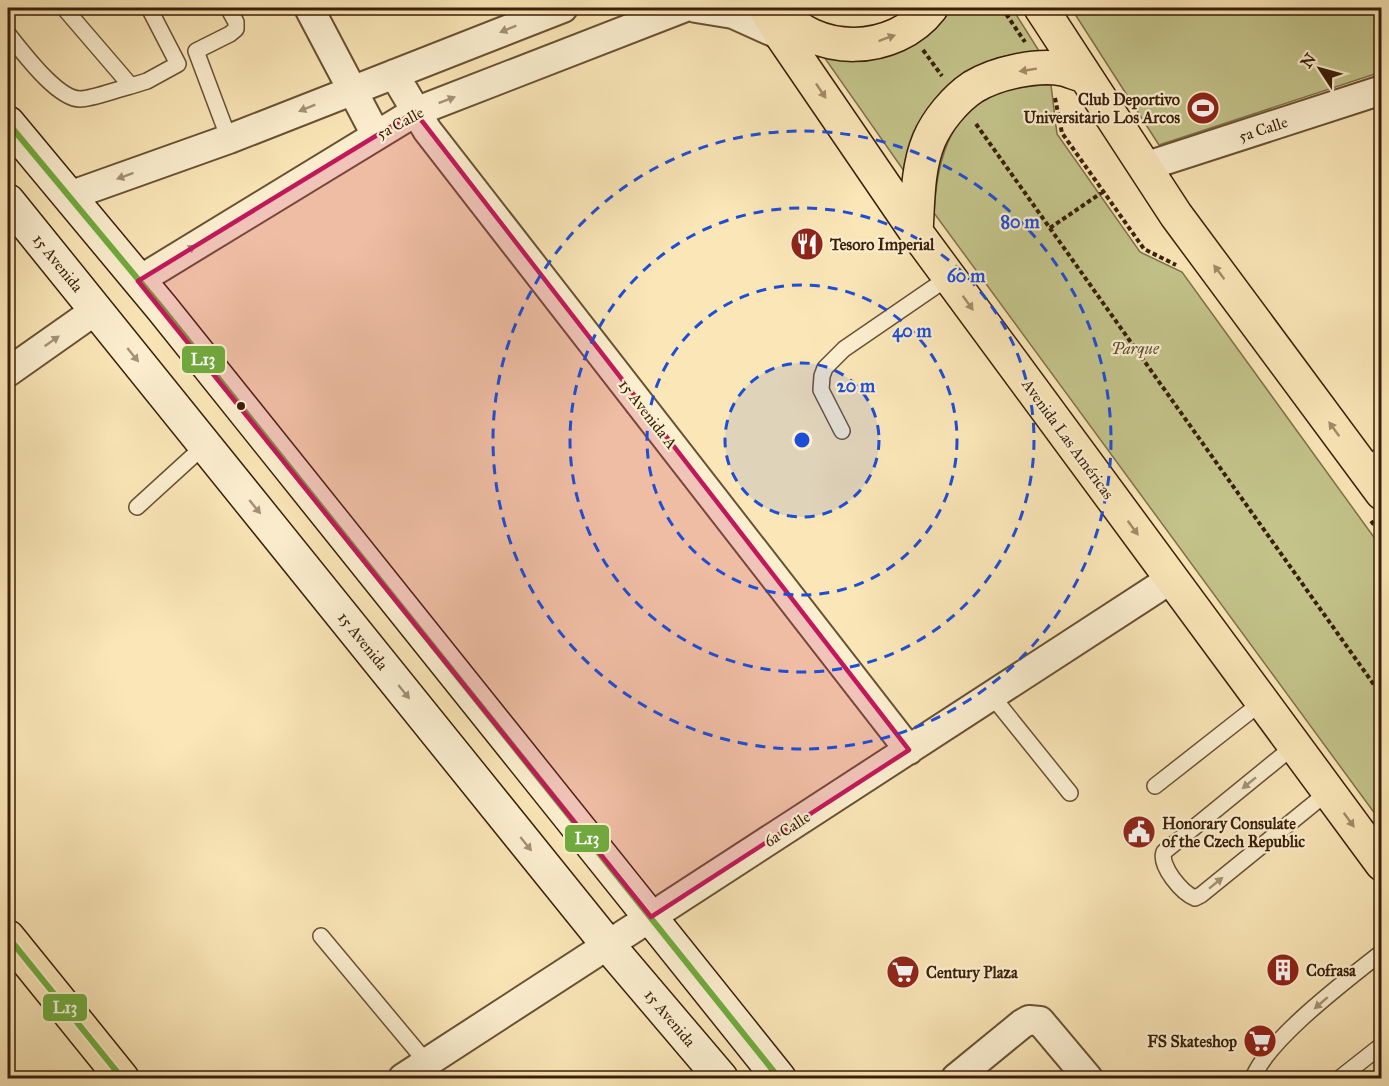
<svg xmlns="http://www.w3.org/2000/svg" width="1389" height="1086" viewBox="0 0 1389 1086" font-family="'IM FELL Great Primer',serif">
	<rect width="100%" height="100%" fill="#fae6b7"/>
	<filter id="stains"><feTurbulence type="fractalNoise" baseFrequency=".00333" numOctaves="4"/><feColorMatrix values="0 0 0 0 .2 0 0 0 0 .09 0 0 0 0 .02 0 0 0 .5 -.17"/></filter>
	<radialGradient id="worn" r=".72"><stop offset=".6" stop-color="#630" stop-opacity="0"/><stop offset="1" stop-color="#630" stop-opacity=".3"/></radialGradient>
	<path fill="#c3c38a" stroke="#7e714a" stroke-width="1.5" d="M 952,8 L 1012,8 L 1039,51 C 1027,53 1014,54 1002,57 C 964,67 929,98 913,135 C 909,146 907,159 904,171 L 824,57 C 878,70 920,50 952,8 Z
		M 1071,8 L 1381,8 L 1381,72 L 1159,145 Z
		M 1042,85 L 1051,85 L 1057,134 L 1140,252 L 1182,272 L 1381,547 L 1381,822 L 934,213 C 937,158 950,106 1010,89 C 1020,87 1032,86 1042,85 Z"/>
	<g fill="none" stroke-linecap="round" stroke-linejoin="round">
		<defs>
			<path id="lane" d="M 64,8 L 131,86 L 147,81 L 178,64 L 149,8
				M 228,8 L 236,22 L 236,29 L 230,34 L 196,51 L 229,139
				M 8,34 C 22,51 57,99 80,99 C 92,99 118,89 131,86
				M 842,431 L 821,390 L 822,376 L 825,368 L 844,349 L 949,277
				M 1364,469 L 1382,454
				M 137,507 L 205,445
				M 992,696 L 1070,793
				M 1294,746 L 1164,852 C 1159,866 1182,893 1195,898 L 1201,895 L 1328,792
				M 1155,786 L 1262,702
				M 321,936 L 427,1063
				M 1253,1078 C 1268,1039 1347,980 1382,952
				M 1340,1078 L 1382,1045"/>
			<path id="street" d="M 309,8 L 376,135
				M 696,8 L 733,14 L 782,36
				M 394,74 L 427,130 L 909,750
				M 1144,167 L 1382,90
				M 69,196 L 229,139 L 563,8
				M 138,281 L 415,112 L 683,8
				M 8,372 L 96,310
				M 403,1078 L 1171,579
				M 956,1078 L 1022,1024 L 1029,1020 L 1040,1021 L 1088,1078"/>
			<path id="secondary" d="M 8,123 L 162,308 L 779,1078
				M 8,201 L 608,945 L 721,1078"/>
			<path id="primary" d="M 765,8 L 782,36 L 916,232 L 1382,864
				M 778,8 C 814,58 895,55 931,8
				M 1041,8 L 1176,215 L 1382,493
				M 916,232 C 918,201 917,169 929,140 C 937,121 955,99 973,87 C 996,73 1037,64 1063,69 C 1070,71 1078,74 1085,76
				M 8,937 L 122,1078"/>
		</defs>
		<use href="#lane" stroke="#695134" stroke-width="18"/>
		<use href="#street" stroke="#695134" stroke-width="32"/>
		<use href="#secondary" stroke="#391f09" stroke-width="36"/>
		<use href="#primary" stroke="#391f09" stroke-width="36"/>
		<path stroke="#391f09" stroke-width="4" stroke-dasharray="4.5 3" stroke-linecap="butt" d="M 1002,8 L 1025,42
			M 923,50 L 942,76
			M 1055,98 L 1062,133 L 1144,249 L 1176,265
			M 976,124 L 1382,696
			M 1050,228 L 1104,191
			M 1371,521 L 1382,535"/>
		<use href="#lane" stroke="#fcefd0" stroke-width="15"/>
		<use href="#street" stroke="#fcefd0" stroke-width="28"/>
		<use href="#secondary" stroke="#fcefd0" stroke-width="33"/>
		<use href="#primary" stroke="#fae6b7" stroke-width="33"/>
		<defs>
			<path id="bus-1" d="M 8,123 L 162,308 L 779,1078
				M 8,937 L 122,1078"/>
		</defs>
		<use href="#bus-1" stroke="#fcefd0" stroke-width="10"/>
		<use href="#bus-1" stroke="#70ac3d" stroke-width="6"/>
	</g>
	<defs><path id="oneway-solid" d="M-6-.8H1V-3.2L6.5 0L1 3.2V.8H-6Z" transform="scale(1.5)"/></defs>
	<g fill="#a49176">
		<use href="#oneway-solid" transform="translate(508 29) rotate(158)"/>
		<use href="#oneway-solid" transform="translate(447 100) rotate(-21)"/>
		<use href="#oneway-solid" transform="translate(307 108) rotate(158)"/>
		<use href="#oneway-solid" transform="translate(125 176) rotate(160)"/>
		<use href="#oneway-solid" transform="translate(188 250) rotate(-32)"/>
		<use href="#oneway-solid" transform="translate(52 341) rotate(-35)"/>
		<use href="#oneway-solid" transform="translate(133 355) rotate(51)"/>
		<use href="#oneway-solid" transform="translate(255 507) rotate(51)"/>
		<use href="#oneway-solid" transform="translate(404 692) rotate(51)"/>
		<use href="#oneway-solid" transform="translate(1249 783) rotate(141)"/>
		<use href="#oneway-solid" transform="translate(526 844) rotate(51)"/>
		<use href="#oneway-solid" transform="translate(1216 883) rotate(-39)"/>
		<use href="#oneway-solid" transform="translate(1321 1003) rotate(139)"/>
	</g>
	<g fill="#a38c69">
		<use href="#oneway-solid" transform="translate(887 38) rotate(-20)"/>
		<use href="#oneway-solid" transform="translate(1028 70) rotate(171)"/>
		<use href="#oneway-solid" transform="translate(821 91) rotate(56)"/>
		<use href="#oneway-solid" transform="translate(1219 272) rotate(-127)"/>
		<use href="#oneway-solid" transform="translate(968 303) rotate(54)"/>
		<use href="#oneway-solid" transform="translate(1334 429) rotate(-126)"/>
		<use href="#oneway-solid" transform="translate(1133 528) rotate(54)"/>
		<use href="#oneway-solid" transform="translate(1349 820) rotate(54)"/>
	</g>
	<path fill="#c2185b" fill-opacity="0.2" stroke="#c2185b" stroke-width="4.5" stroke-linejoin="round" d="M 415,112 L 909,750 L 651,917 L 138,281 Z"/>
	<circle cx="802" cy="440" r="77" fill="#1d4ed8" fill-opacity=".12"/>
	<g fill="none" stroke="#1d4ed8" stroke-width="3" stroke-dasharray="10 8">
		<circle cx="802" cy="440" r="77"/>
		<circle cx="802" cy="440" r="155"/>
		<circle cx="802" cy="440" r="232"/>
		<circle cx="802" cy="440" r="309"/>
	</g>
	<defs>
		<symbol id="stadium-disc" viewBox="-11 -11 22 22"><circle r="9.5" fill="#8f2418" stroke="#fcefd0"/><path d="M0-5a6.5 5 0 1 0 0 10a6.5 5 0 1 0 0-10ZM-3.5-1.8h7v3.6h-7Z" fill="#fff"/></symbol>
		<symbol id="restaurant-disc" viewBox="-11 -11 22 22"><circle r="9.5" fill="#8f2418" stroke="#fcefd0"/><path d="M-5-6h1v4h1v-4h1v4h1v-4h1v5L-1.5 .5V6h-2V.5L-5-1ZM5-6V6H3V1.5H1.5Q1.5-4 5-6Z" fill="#fff"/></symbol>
		<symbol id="civic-disc" viewBox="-11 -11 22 22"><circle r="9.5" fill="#8f2418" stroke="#fcefd0"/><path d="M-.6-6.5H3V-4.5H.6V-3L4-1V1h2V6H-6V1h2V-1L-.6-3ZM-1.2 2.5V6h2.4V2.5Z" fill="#fff"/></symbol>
		<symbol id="building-disc" viewBox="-11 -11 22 22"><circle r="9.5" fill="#8f2418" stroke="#fcefd0"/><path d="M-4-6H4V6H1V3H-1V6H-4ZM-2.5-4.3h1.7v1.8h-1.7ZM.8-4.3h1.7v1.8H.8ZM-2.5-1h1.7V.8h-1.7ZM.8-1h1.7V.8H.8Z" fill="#fff"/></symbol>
		<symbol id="supermarket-disc" viewBox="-11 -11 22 22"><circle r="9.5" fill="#8f2418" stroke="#fcefd0"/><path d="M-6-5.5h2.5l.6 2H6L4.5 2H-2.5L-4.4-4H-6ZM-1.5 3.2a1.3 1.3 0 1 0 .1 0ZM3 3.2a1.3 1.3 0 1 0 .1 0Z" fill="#fff"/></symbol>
	</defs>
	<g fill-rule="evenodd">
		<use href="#stadium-disc" x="1184" y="89" width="38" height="38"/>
		<use href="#restaurant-disc" x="788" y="225" width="38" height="38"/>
		<use href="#civic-disc" x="1120" y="813" width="38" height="38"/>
		<use href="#building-disc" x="1264" y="951" width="38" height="38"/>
		<use href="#supermarket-disc" x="884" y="953" width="38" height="38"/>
		<use href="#supermarket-disc" x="1241" y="1022" width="38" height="38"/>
	</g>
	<circle fill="#391f09" stroke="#fcefd0" stroke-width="2" cx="241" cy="406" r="5"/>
	<g text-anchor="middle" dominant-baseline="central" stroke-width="4.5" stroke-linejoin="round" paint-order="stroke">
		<g font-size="16" font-weight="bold" fill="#391f09" stroke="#fcefd0" text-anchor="start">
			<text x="1180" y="99" text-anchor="end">Club Deportivo<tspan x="1180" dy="18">Universitario Los Arcos</tspan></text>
			<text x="830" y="244">Tesoro Imperial</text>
			<text x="1162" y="823">Honorary Consulate<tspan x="1162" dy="18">of the Czech Republic</tspan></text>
			<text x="1306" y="970">Cofrasa</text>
			<text x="926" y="972">Century Plaza</text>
			<text x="1237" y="1041" text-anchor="end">FS Skateshop</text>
		</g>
		<g font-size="16" fill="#391f09" stroke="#fcefd0">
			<text transform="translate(400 123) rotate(-28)">5a Calle</text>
			<text transform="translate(1263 129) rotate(-18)">5a Calle</text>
			<text transform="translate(58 263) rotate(51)">15 Avenida</text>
			<text transform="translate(648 414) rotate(52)">15 Avenida A</text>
			<text transform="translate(1068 439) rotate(54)">Avenida Las Américas</text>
			<text transform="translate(363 641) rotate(51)">15 Avenida</text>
			<text transform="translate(787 829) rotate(-33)">6a Calle</text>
			<text transform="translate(670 1018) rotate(50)">15 Avenida</text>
		</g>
		<g font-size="16" font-style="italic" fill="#625030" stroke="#fcefd0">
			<text x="1135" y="348">Parque</text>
		</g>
	</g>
	<circle cx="802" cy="440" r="9" fill="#1d4ed8" stroke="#fcefd0" stroke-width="3"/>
	<g font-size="18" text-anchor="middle" font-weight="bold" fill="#1d4ed8" stroke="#fcefd0" stroke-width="4.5" stroke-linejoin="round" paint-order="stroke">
		<text x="1020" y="228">80 m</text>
		<text x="966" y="282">60 m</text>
		<text x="912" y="337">40 m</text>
		<text x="856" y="392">20 m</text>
	</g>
	<g stroke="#fcefd0" stroke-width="2">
		<rect x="181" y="345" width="45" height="29" rx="6" fill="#70ac3d"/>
		<rect x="564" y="824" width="46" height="29" rx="6" fill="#70ac3d"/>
		<rect x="42" y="993" width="46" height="29" rx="6" fill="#70ac3d"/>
	</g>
	<g font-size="16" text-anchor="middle" font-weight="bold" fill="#fff">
		<text x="203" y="365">L13</text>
		<text x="587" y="844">L13</text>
		<text x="65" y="1013">L13</text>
	</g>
	<rect width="1389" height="1086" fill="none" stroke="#fae6b7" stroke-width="30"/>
	<rect x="9" y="9" width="1371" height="1068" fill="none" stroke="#391f09" stroke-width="3"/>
	<rect x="15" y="15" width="1359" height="1056" fill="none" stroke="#391f09" stroke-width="1.5"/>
	<g transform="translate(1320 69) rotate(306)" stroke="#fcefd0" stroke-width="4.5" paint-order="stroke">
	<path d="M0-4.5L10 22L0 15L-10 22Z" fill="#391f09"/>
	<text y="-9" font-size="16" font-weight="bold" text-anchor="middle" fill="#391f09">N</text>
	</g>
	<rect width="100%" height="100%" filter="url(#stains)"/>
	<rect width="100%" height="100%" fill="url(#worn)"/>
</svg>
